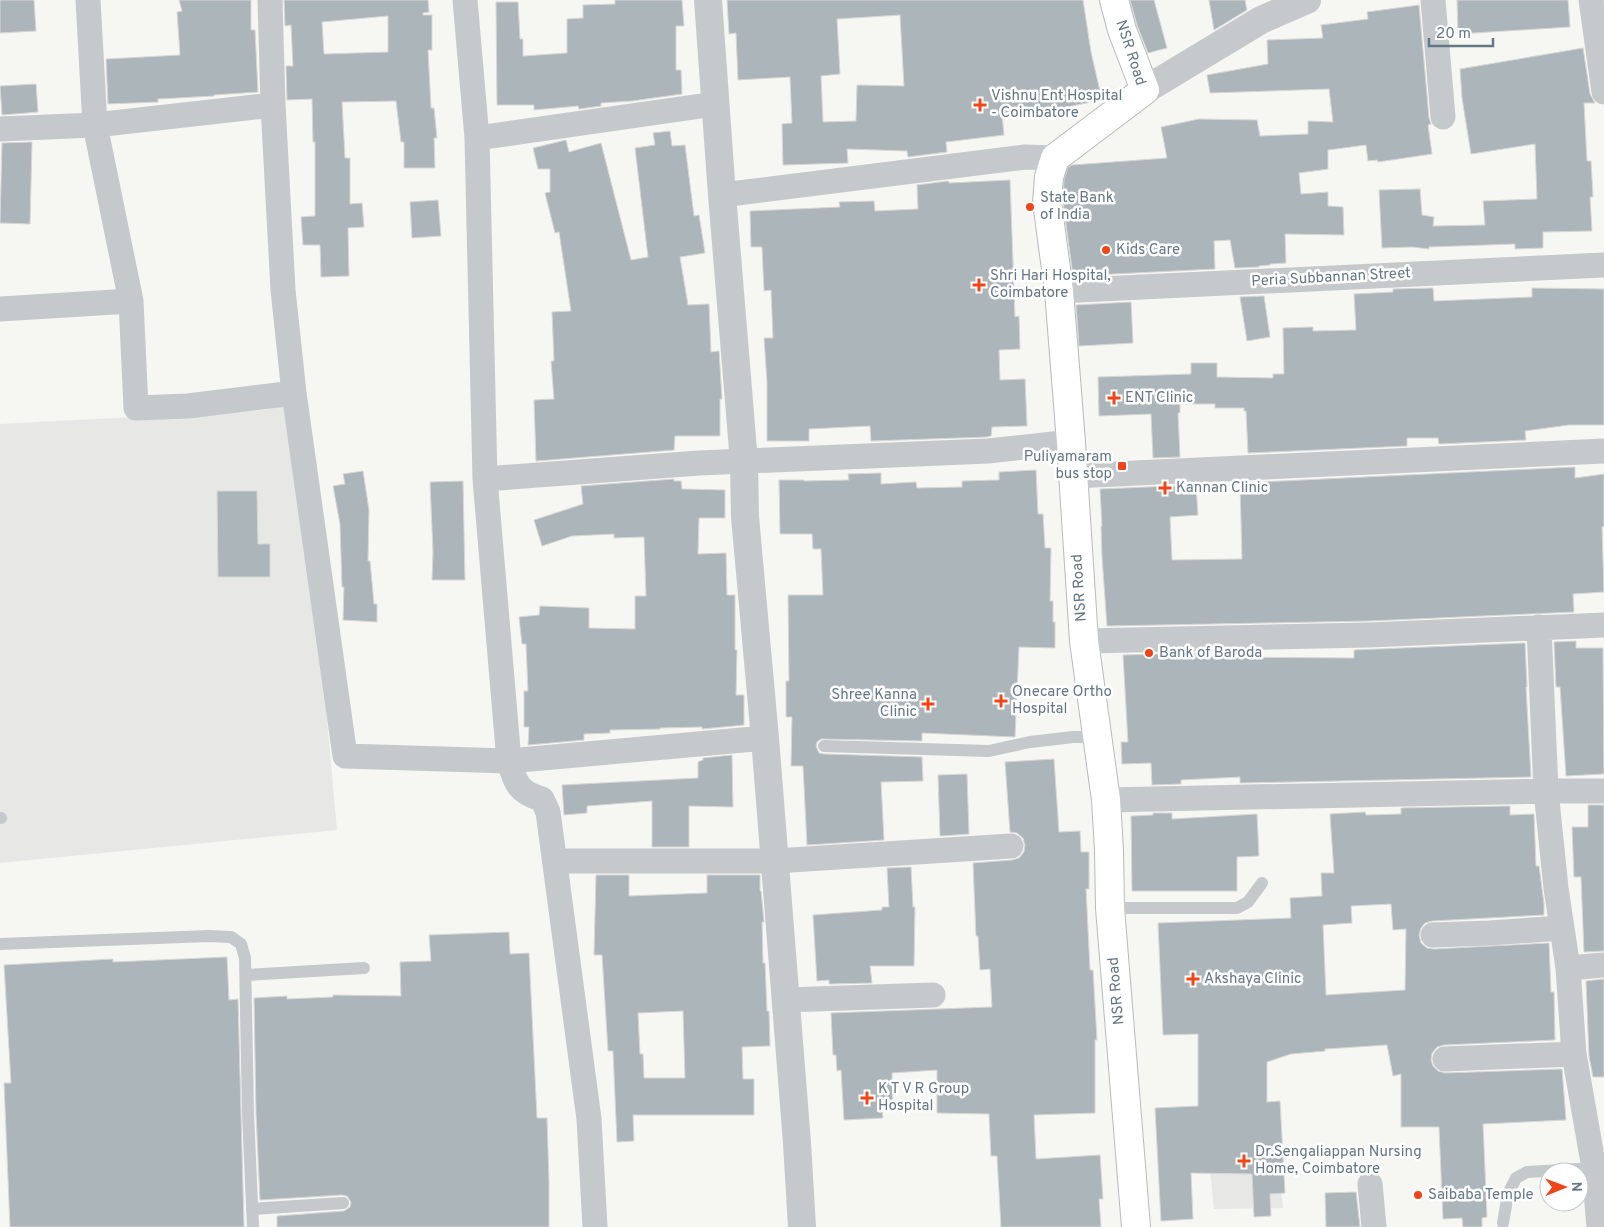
<svg xmlns="http://www.w3.org/2000/svg" width="1604" height="1227" viewBox="0 0 1604 1227" font-family="Overpass,sans-serif">
	<rect width="100%" height="100%" fill="#f6f6f2"/>
	<path fill="#e7e8e6" d="M 298,401 L 337,830 L 0,863 L 0,424 L 265,410 Z
		M 1274,1110 L 1283,1208 L 1214,1209 L 1204,1115 Z"/>
	<path fill="#acb5ba" stroke="#d7d7d5" fill-rule="evenodd" d="M 0,0 L 34,0 L 36,31 L 0,33 Z
		M 179,0 L 251,0 L 251,30 L 255,30 L 258,92 L 214,95 L 214,96 L 158,99 L 158,102 L 108,104 L 106,59 L 180,55 L 177,12 L 182,11 Z
		M 284,0 L 428,0 L 429,12 L 423,13 L 423,15 L 432,15 L 432,50 L 428,50 L 431,108 L 434,108 L 437,138 L 434,138 L 435,168 L 404,168 L 404,142 L 401,142 L 396,101 L 342,102 L 345,158 L 350,158 L 350,204 L 362,203 L 364,227 L 348,228 L 349,276 L 321,277 L 320,245 L 303,245 L 301,217 L 315,216 L 315,142 L 313,142 L 312,99 L 287,100 L 286,66 L 293,66 L 291,25 L 285,26 ZM 388,16 L 388,52 L 324,54 L 322,22 Z
		M 615,0 L 682,0 L 684,26 L 676,26 L 676,70 L 681,70 L 682,94 L 632,101 L 601,103 L 601,106 L 579,109 L 578,106 L 534,110 L 534,105 L 497,105 L 496,2 L 518,2 L 520,39 L 523,39 L 523,56 L 567,53 L 567,19 L 583,18 L 583,5 L 615,4 Z
		M 727,0 L 1083,0 L 1091,52 L 1102,100 L 1036,113 L 1036,110 L 1002,114 L 1004,135 L 946,142 L 947,152 L 908,157 L 907,151 L 847,149 L 848,163 L 783,165 L 782,124 L 792,123 L 790,77 L 738,80 L 736,33 L 729,34 ZM 900,15 L 904,86 L 857,85 L 856,121 L 823,122 L 821,76 L 840,74 L 837,19 Z
		M 1130,0 L 1154,0 L 1167,48 L 1148,53 L 1137,25 Z
		M 1209,0 L 1245,0 L 1247,10 L 1214,30 Z
		M 1457,0 L 1568,0 L 1570,27 L 1458,34 Z
		M 1419,5 L 1429,118 L 1431,124 L 1428,125 L 1432,154 L 1378,162 L 1377,160 L 1368,161 L 1366,145 L 1328,150 L 1328,169 L 1299,173 L 1301,194 L 1328,192 L 1328,206 L 1343,207 L 1344,235 L 1285,234 L 1286,263 L 1270,264 L 1270,265 L 1259,266 L 1259,267 L 1235,268 L 1230,240 L 1214,241 L 1215,269 L 1073,276 L 1063,202 L 1064,180 L 1068,167 L 1072,165 L 1167,158 L 1161,127 L 1199,119 L 1257,120 L 1260,136 L 1308,134 L 1308,121 L 1333,122 L 1329,89 L 1210,93 L 1207,75 L 1268,64 L 1267,40 L 1323,38 L 1321,25 L 1368,19 L 1367,12 Z
		M 1583,48 L 1590,94 L 1595,103 L 1584,103 L 1587,161 L 1591,161 L 1593,197 L 1590,197 L 1592,231 L 1543,232 L 1543,248 L 1515,249 L 1515,244 L 1429,247 L 1429,249 L 1412,247 L 1382,248 L 1379,190 L 1420,189 L 1422,215 L 1434,217 L 1433,226 L 1485,225 L 1483,201 L 1537,199 L 1535,144 L 1471,154 L 1462,98 L 1460,69 Z
		M 36,84 L 38,112 L 2,115 L 0,86 Z
		M 670,131 L 672,146 L 685,145 L 694,216 L 699,215 L 705,253 L 680,257 L 688,305 L 709,304 L 711,352 L 719,351 L 722,399 L 720,399 L 720,436 L 675,436 L 674,450 L 536,461 L 534,400 L 554,399 L 551,361 L 554,361 L 552,312 L 571,311 L 559,232 L 555,233 L 545,193 L 550,192 L 550,169 L 538,169 L 533,148 L 566,140 L 569,152 L 601,143 L 631,260 L 648,257 L 635,148 L 655,145 L 653,133 Z
		M 32,142 L 30,224 L 0,223 L 2,143 Z
		M 1010,180 L 1015,317 L 1019,316 L 1020,349 L 999,350 L 1000,380 L 1025,379 L 1027,426 L 992,427 L 991,436 L 987,437 L 871,441 L 870,426 L 809,429 L 809,441 L 767,441 L 767,382 L 764,338 L 773,338 L 771,290 L 764,291 L 762,247 L 751,247 L 750,211 L 840,207 L 839,202 L 874,201 L 875,211 L 918,209 L 917,185 L 948,181 L 949,183 Z
		M 438,200 L 441,236 L 412,238 L 410,202 Z
		M 1433,288 L 1434,301 L 1532,297 L 1532,288 L 1604,289 L 1604,425 L 1569,425 L 1525,431 L 1526,440 L 1439,444 L 1438,438 L 1407,438 L 1407,446 L 1248,453 L 1246,411 L 1244,411 L 1244,408 L 1215,408 L 1215,404 L 1180,404 L 1180,413 L 1178,413 L 1180,457 L 1153,458 L 1151,414 L 1099,416 L 1098,377 L 1191,374 L 1191,363 L 1217,363 L 1217,377 L 1273,378 L 1273,374 L 1284,374 L 1283,328 L 1313,327 L 1313,331 L 1356,330 L 1354,294 L 1393,292 L 1393,289 Z
		M 1264,296 L 1270,337 L 1247,341 L 1240,297 Z
		M 1131,302 L 1133,343 L 1079,346 L 1076,305 Z
		M 1575,467 L 1575,478 L 1604,474 L 1604,526 L 1602,527 L 1604,592 L 1573,594 L 1574,612 L 1369,621 L 1107,626 L 1102,557 L 1101,526 L 1102,526 L 1100,489 L 1196,485 L 1198,515 L 1170,517 L 1172,560 L 1242,559 L 1240,483 Z
		M 1036,470 L 1038,514 L 1043,514 L 1045,548 L 1051,548 L 1050,601 L 1053,601 L 1053,622 L 1055,622 L 1055,648 L 1019,647 L 1015,737 L 922,733 L 922,741 L 821,739 L 817,742 L 816,746 L 819,753 L 824,754 L 922,757 L 923,781 L 881,782 L 884,840 L 807,845 L 803,766 L 791,766 L 792,717 L 786,717 L 786,681 L 789,681 L 788,595 L 823,595 L 821,549 L 813,549 L 812,534 L 780,534 L 779,480 L 804,480 L 804,481 L 849,480 L 848,474 L 881,473 L 881,484 L 916,482 L 917,488 L 962,487 L 962,481 L 999,480 L 999,472 Z
		M 363,471 L 369,510 L 368,561 L 370,561 L 374,604 L 377,604 L 377,622 L 343,620 L 344,587 L 342,587 L 340,524 L 333,486 L 345,484 L 343,474 Z
		M 674,479 L 674,481 L 681,481 L 682,489 L 725,490 L 725,518 L 699,518 L 698,554 L 726,553 L 727,595 L 735,595 L 735,650 L 737,650 L 736,695 L 744,695 L 744,725 L 702,729 L 702,727 L 660,728 L 660,729 L 610,730 L 610,733 L 584,734 L 584,740 L 528,745 L 529,727 L 524,727 L 524,691 L 528,691 L 526,644 L 522,644 L 519,617 L 539,615 L 540,606 L 589,608 L 589,628 L 635,629 L 635,596 L 646,596 L 644,537 L 614,538 L 614,534 L 572,536 L 542,546 L 534,520 L 583,504 L 581,486 Z
		M 463,481 L 465,580 L 432,580 L 433,552 L 430,482 Z
		M 217,491 L 257,491 L 258,544 L 270,544 L 270,577 L 218,577 Z
		M 1576,641 L 1576,648 L 1603,648 L 1604,774 L 1566,776 L 1560,687 L 1556,687 L 1554,642 Z
		M 1525,643 L 1527,687 L 1526,687 L 1531,777 L 1240,783 L 1240,777 L 1181,780 L 1181,784 L 1152,785 L 1151,763 L 1122,764 L 1121,742 L 1128,742 L 1123,655 L 1205,653 L 1205,657 L 1354,658 L 1354,650 Z
		M 732,755 L 733,807 L 689,806 L 689,847 L 652,847 L 652,801 L 587,806 L 587,813 L 564,815 L 562,785 L 698,778 L 698,762 L 703,760 L 703,758 Z
		M 1054,759 L 1059,832 L 1080,831 L 1081,852 L 1089,852 L 1089,889 L 1086,889 L 1090,970 L 1093,970 L 1097,1040 L 1095,1040 L 1095,1113 L 1034,1115 L 1036,1159 L 1100,1155 L 1103,1199 L 1099,1199 L 1101,1227 L 1001,1227 L 997,1156 L 991,1156 L 989,1114 L 937,1113 L 937,1070 L 892,1073 L 893,1108 L 882,1109 L 883,1118 L 844,1120 L 841,1070 L 837,1071 L 836,1055 L 833,1055 L 831,1013 L 992,1007 L 990,969 L 980,970 L 978,936 L 976,936 L 973,863 L 1012,860 L 1019,858 L 1024,852 L 1025,845 L 1023,838 L 1017,833 L 1010,832 L 1005,762 Z
		M 967,774 L 969,834 L 940,836 L 938,775 Z
		M 1588,805 L 1604,805 L 1604,951 L 1584,952 L 1581,877 L 1574,877 L 1572,827 L 1588,827 Z
		M 1510,806 L 1510,815 L 1534,814 L 1536,866 L 1539,866 L 1544,904 L 1544,915 L 1432,921 L 1425,923 L 1421,928 L 1419,935 L 1421,943 L 1427,948 L 1434,949 L 1549,943 L 1551,992 L 1554,992 L 1555,1040 L 1444,1045 L 1437,1047 L 1432,1053 L 1431,1060 L 1433,1066 L 1438,1071 L 1445,1073 L 1562,1069 L 1566,1120 L 1483,1124 L 1487,1217 L 1482,1218 L 1482,1227 L 1463,1227 L 1462,1218 L 1443,1219 L 1439,1127 L 1401,1127 L 1401,1074 L 1393,1076 L 1387,1045 L 1325,1049 L 1325,1051 L 1291,1054 L 1267,1062 L 1267,1102 L 1280,1101 L 1285,1193 L 1270,1194 L 1271,1216 L 1254,1217 L 1252,1174 L 1191,1173 L 1193,1219 L 1161,1221 L 1155,1108 L 1198,1106 L 1198,1034 L 1163,1035 L 1158,923 L 1291,918 L 1290,898 L 1322,896 L 1321,873 L 1334,873 L 1330,814 L 1365,812 L 1366,815 L 1401,814 L 1401,808 ZM 1391,904 L 1393,930 L 1406,929 L 1405,990 L 1326,995 L 1323,925 L 1352,923 L 1351,906 Z
		M 1153,813 L 1172,813 L 1172,819 L 1257,814 L 1259,856 L 1237,857 L 1237,891 L 1132,891 L 1131,816 L 1153,815 Z
		M 911,867 L 913,907 L 915,907 L 914,966 L 870,966 L 872,983 L 829,984 L 829,980 L 817,981 L 813,915 L 882,910 L 882,907 L 889,907 L 887,868 Z
		M 596,875 L 629,875 L 629,896 L 707,893 L 707,875 L 760,875 L 760,891 L 761,891 L 764,922 L 762,922 L 763,963 L 765,963 L 767,1011 L 769,1011 L 770,1046 L 742,1047 L 743,1079 L 754,1079 L 754,1115 L 633,1115 L 634,1141 L 617,1142 L 613,1051 L 608,1051 L 602,955 L 594,955 ZM 683,1011 L 685,1078 L 644,1078 L 643,1054 L 640,1054 L 638,1013 Z
		M 509,932 L 510,954 L 529,953 L 537,1118 L 547,1118 L 549,1181 L 549,1227 L 277,1227 L 277,1216 L 344,1211 L 350,1207 L 351,1202 L 347,1196 L 342,1195 L 260,1200 L 256,1113 L 254,998 L 287,996 L 287,999 L 333,997 L 333,995 L 401,996 L 400,962 L 431,961 L 429,935 Z
		M 227,957 L 229,1000 L 238,999 L 244,1227 L 10,1227 L 4,1083 L 11,1083 L 4,965 L 113,959 L 113,962 Z
		M 1604,979 L 1604,1077 L 1593,1077 L 1589,1056 L 1586,981 Z
		M 1356,1192 L 1360,1227 L 1326,1227 L 1325,1193 Z"/>
	<g fill="none" stroke-linecap="round" stroke-linejoin="round">
		<defs>
			<path id="secondary" d="M 1114,0 L 1122,30 L 1145,90 L 1055,158 L 1049,177 L 1047,202 L 1059,291 L 1071,442 L 1084,641 L 1106,800 L 1109,850 L 1110,908 L 1136,1227"/>
		</defs>
		<use href="#secondary" stroke="#b5bbbf" stroke-width="30"/>
		<path stroke="#c5c9cc" stroke-width="12" d="M 824,746 L 989,751 L 1030,742 L 1073,737 L 1097,737
			M 0,818 L 1,818
			M 1110,908 L 1237,908 L 1248,902 L 1262,883
			M 0,944 L 209,936 L 231,937 L 241,944 L 245,958 L 248,1113 L 253,1227
			M 246,975 L 364,968
			M 252,1209 L 343,1203
			M 1503,1223 L 1508,1194 L 1516,1178 L 1527,1172 L 1594,1168"/>
		<path stroke="#c5c9cc" stroke-width="25" d="M 270,0 L 273,105 L 283,290 L 294,393 L 345,756 L 509,761 L 765,738
			M 465,0 L 477,138 L 485,479 L 509,761 C 515,783 519,793 542,799 L 548,812 L 589,1119 L 595,1227
			M 1433,0 L 1443,117
			M 1591,0 L 1604,92
			M 0,129 L 95,125 L 273,105
			M 477,138 L 715,104
			M 722,195 L 1025,157 L 1055,158
			M 1059,291 L 1604,265
			M 131,301 L 136,408 L 188,406 L 294,393
			M 0,309 L 131,301 L 95,125 L 88,0
			M 1073,476 L 1604,451
			M 485,479 L 699,463 L 988,451 L 1071,442
			M 1539,627 L 1546,791 L 1556,888 L 1568,968 L 1574,1054 L 1594,1168 L 1599,1227
			M 1084,641 L 1369,635 L 1604,625
			M 1106,800 L 1546,791 L 1604,791
			M 555,861 L 775,861 L 1011,846
			M 1433,935 L 1490,933 L 1562,928
			M 1568,968 L 1604,965
			M 786,1000 L 933,995
			M 1445,1059 L 1574,1054
			M 1370,1184 L 1374,1227"/>
		<path stroke="#c5c9cc" stroke-width="28" d="M 708,0 L 722,195 L 744,462 L 745,517 L 765,738 L 797,1143 L 802,1227
			M 1145,90 L 1261,20 L 1307,0"/>
		<use href="#secondary" stroke="#fff" stroke-width="28"/>
	</g>
	<g fill="#f04518" stroke="#fff" stroke-width="2">
		<path d="M977.5 97.5h5v5h5v5h-5v5h-5v-5h-5v-5h5z"/>
		<circle cx="1030" cy="207" r="5"/>
		<circle cx="1106" cy="250" r="5"/>
		<path d="M976.5 277.5h5v5h5v5h-5v5h-5v-5h-5v-5h5z"/>
		<path d="M1111.5 390.5h5v5h5v5h-5v5h-5v-5h-5v-5h5z"/>
		<rect x="1117" y="461" width="10" height="10" rx="2.5"/>
		<path d="M1162.5 480.5h5v5h5v5h-5v5h-5v-5h-5v-5h5z"/>
		<circle cx="1149" cy="653" r="5"/>
		<path d="M998.5 693.5h5v5h5v5h-5v5h-5v-5h-5v-5h5z"/>
		<path d="M925.5 696.5h5v5h5v5h-5v5h-5v-5h-5v-5h5z"/>
		<path d="M1190.5 971.5h5v5h5v5h-5v5h-5v-5h-5v-5h5z"/>
		<path d="M864.5 1090.5h5v5h5v5h-5v5h-5v-5h-5v-5h5z"/>
		<path d="M1241.5 1153.5h5v5h5v5h-5v5h-5v-5h-5v-5h5z"/>
		<circle cx="1418" cy="1195" r="5"/>
	</g>
	<g text-anchor="middle" dominant-baseline="central" stroke-width="5" stroke-linejoin="round" paint-order="stroke">
		<g font-size="15" fill="#637786" stroke="#fff">
			<text transform="translate(1130 53) rotate(72)">NSR Road</text>
			<text transform="translate(1331 278) rotate(-3)">Peria Subbannan Street</text>
			<text transform="translate(1080 588) rotate(-94)">NSR Road</text>
			<text transform="translate(1117 991) rotate(-95)">NSR Road</text>
		</g>
		<g font-size="15" fill="#637786" stroke="#fff" text-anchor="start">
			<text x="991" y="96">Vishnu Ent Hospital<tspan x="991" dy="17">- Coimbatore</tspan></text>
			<text x="1040" y="198">State Bank<tspan x="1040" dy="17">of India</tspan></text>
			<text x="1116" y="250">Kids Care</text>
			<text x="990" y="276">Shri Hari Hospital,<tspan x="990" dy="17">Coimbatore</tspan></text>
			<text x="1125" y="398">ENT Clinic</text>
			<text x="1112" y="457" text-anchor="end">Puliyamaram<tspan x="1112" dy="17">bus stop</tspan></text>
			<text x="1176" y="488">Kannan Clinic</text>
			<text x="1159" y="653">Bank of Baroda</text>
			<text x="1012" y="692">Onecare Ortho<tspan x="1012" dy="17">Hospital</tspan></text>
			<text x="917" y="695" text-anchor="end">Shree Kanna<tspan x="917" dy="17">Clinic</tspan></text>
			<text x="1204" y="979">Akshaya Clinic</text>
			<text x="878" y="1089">K T V R Group<tspan x="878" dy="17">Hospital</tspan></text>
			<text x="1255" y="1152">Dr.Sengaliappan Nursing<tspan x="1255" dy="17">Home, Coimbatore</tspan></text>
			<text x="1428" y="1195">Saibaba Temple</text>
		</g>
	</g>
	<g transform="translate(1564 1187) rotate(89)"><circle r="24" fill="#ffffff" stroke="#c1c9cf"/>
	<path d="M0-4L9 19L0 12L-9 19Z" fill="#f04518"/>
	<text y="-8" font-size="14" font-weight="bold" text-anchor="middle" fill="#637786">N</text>
	</g>
	<path d="M1429 38v8h64v-8" fill="none" stroke="#637786" stroke-width="2.5"/>
	<text x="1436" y="38" font-size="15" fill="#637786" stroke="#ffffff" stroke-width="4" paint-order="stroke">20 m</text>
</svg>
